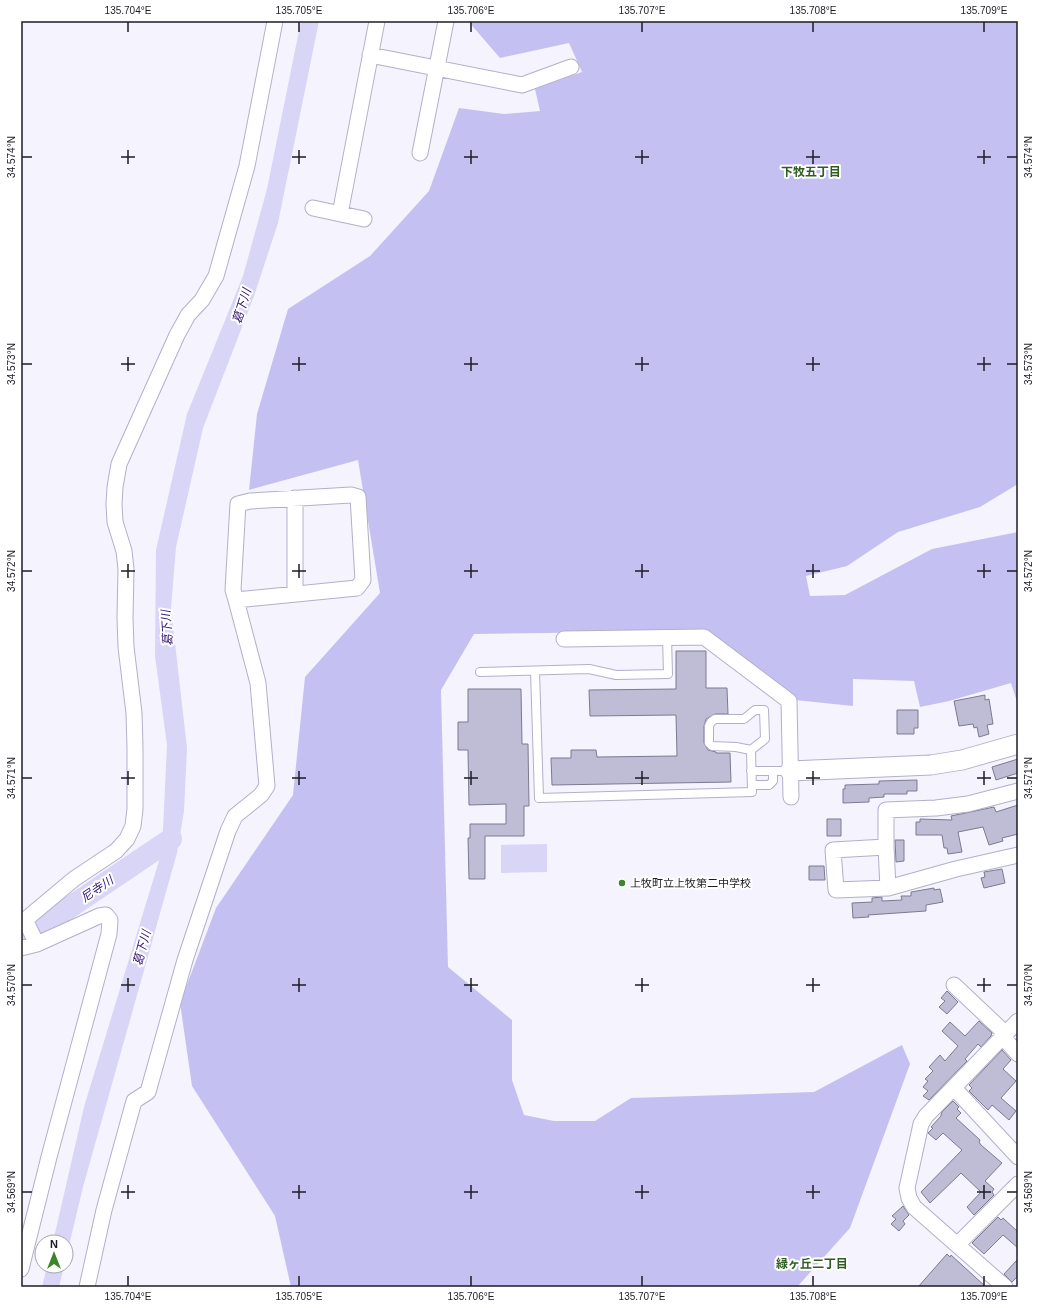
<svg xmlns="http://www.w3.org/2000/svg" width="1039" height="1308" viewBox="0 0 1039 1308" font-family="Helvetica,'Noto Sans JP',sans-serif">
	<rect width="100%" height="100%" fill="#f4f3fe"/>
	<path fill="#c5c0f2" d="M 468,21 L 1018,21 L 1018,484 L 980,507 L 898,532 L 847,566 L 806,576 L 810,596 L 845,595 L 932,549 L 1018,532 L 1018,705 L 1011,683 L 949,701 L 920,707 L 914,681 L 853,679 L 853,706 L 795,700 L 702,631 L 474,634 L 441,690 L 448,967 L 512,1020 L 512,1080 L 524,1115 L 554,1121 L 595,1121 L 631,1098 L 814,1092 L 902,1045 L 910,1064 L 850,1228 L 797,1287 L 291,1287 L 275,1216 L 192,1086 L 180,1003 L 216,908 L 293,795 L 305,677 L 380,593 L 358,460 L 249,490 L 257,414 L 288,309 L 370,256 L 429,191 L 459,108 L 504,114 L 540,111 L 535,89 L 582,72 L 569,43 L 500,58 Z"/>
	<path fill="#d8d5f7" d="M 301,21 L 319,21 L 278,223 L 254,296 L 203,428 L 176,547 L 171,608 L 187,748 L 184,811 L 177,853 L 83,1187 L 66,1258 L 66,1242 L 53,1242 L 84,1107 L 162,851 L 167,745 L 155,656 L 156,550 L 187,414 L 243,276 L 267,189 Z
		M 547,844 L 547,872 L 501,873 L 501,845 Z
		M 47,1266 L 64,1266 L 59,1287 L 42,1287 Z"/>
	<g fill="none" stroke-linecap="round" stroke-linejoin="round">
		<path stroke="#d8d5f7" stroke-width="22" d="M 21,934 L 48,922 L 171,839"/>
	</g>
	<path fill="#bfbdd6" stroke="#7c7a91" d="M 676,651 L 706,651 L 706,688 L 727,688 L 728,714 L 715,714 L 706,719 L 704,726 L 704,743 L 708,750 L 716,752 L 716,753 L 730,753 L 731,782 L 552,785 L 551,758 L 571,758 L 571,750 L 596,750 L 597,757 L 677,756 L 676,715 L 590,716 L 589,690 L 676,689 Z
		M 468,689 L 521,689 L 522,744 L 528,744 L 529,806 L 524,806 L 524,836 L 485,836 L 485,879 L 469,879 L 468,838 L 470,838 L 470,824 L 506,824 L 506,804 L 469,805 L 468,750 L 458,750 L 458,722 L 468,722 Z
		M 985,695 L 985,700 L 989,699 L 993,724 L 987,725 L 989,734 L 979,737 L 977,727 L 974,728 L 973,724 L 959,726 L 954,701 Z
		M 897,710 L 918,710 L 918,728 L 914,728 L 914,734 L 897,734 Z
		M 1018,759 L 1018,773 L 996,780 L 992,767 Z
		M 917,780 L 917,791 L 907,791 L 907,794 L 884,794 L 884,797 L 869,798 L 869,802 L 843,803 L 843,789 L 845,789 L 845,785 L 879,784 L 879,781 Z
		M 1018,805 L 1018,834 L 1002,838 L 1003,841 L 989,845 L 983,827 L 958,832 L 962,852 L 948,854 L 947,848 L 944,848 L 942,835 L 916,835 L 916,822 L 920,822 L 920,819 L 952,820 L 951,816 L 994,807 L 996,812 Z
		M 827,819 L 841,819 L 841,836 L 827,836 Z
		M 895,840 L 904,840 L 904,861 L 896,862 Z
		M 809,866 L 824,866 L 825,880 L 809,880 Z
		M 1002,869 L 1005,883 L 984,888 L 981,878 L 985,877 L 984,872 Z
		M 934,888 L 934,890 L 940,889 L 943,902 L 926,905 L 926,911 L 868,915 L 869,917 L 853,918 L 852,903 L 872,902 L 872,898 L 882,897 L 882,901 L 902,900 L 901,896 L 911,896 L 911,892 Z
		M 947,991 L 958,1002 L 947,1014 L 939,1007 L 945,1001 L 941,998 Z
		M 979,1021 L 992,1033 L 991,1036 L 981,1047 L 978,1044 L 965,1059 L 967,1061 L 929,1100 L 923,1096 L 928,1091 L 923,1087 L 928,1081 L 925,1079 L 933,1071 L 929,1067 L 940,1055 L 945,1061 L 958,1046 L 942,1031 L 950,1022 L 965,1036 Z
		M 1002,1050 L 1011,1060 L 1003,1069 L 1016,1081 L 1001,1098 L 1016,1111 L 1009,1120 L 992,1105 L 988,1110 L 969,1091 L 972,1088 L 969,1085 Z
		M 953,1101 L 959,1107 L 957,1109 L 961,1113 L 956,1118 L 980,1140 L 979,1142 L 981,1145 L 1002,1163 L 985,1181 L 994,1189 L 992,1192 L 994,1195 L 974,1215 L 967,1207 L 981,1192 L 961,1173 L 930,1203 L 921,1192 L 962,1150 L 943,1133 L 936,1140 L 928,1133 L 933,1128 L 931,1127 L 941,1116 L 941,1115 L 942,1112 Z
		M 903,1206 L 909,1215 L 903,1221 L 905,1224 L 899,1231 L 891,1224 L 896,1219 L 892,1216 Z
		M 998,1217 L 1001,1220 L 1003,1218 L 1018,1232 L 1018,1248 L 1003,1235 L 984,1254 L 972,1243 Z
		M 947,1254 L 950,1257 L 951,1255 L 986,1287 L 918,1287 Z
		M 1018,1259 L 1018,1276 L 1012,1282 L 1004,1274 Z"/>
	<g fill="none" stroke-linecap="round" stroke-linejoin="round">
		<defs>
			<path id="service" d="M 535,671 L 539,798 L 752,792 L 751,750 L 765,739 L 764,710 L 755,710 L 744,719 L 715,719 L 711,722 L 709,726 L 709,743 L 712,746 L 736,747 L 751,750
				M 480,672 L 589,669 L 616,675 L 668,674 L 667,637
				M 751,771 L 790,771
				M 752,785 L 769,785 L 773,781 L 773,771"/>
			<path id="minor" d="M 370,55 L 522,85 L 571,67
				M 420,153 L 446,21
				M 313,208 L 364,219
				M 340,214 L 377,21
				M 295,594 L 295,498
				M 564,639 L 704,637 L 789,701 L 791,797
				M 886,847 L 833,850 L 836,890 L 888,888 L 956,869 L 1018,855
				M 888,888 L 886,847 L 886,810 L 936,808 L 968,804 L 1018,791
				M 37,944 L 25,920 L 74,879 L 116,851 L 127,839 L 133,826 L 135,809 L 135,748 L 134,713 L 126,647 L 125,618 L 126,569 L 124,551 L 115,522 L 114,504 L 115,487 L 119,464 L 177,335 L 188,315 L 202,300 L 216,276 L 247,166 L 275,21
				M 21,948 L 37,944 L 99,916 L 106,915 L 110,920 L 109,934 L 49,1157 L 21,1269
				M 954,985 L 1006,1034
				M 1003,1037 L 1018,1054
				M 954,1088 L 1018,1157
				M 957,1245 L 1018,1184
				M 87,1287 L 104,1210 L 134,1101 L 148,1092 L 185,960 L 228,831 L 235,816 L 261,795 L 267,786 L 258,683 L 236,600 L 233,590 L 238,504 L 250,501 L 351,495 L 358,497 L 363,580 L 357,588 L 236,600
				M 1005,1287 L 914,1207 L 909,1198 L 907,1188 L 921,1124 L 926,1116 L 1018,1021"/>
			<path id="tertiary" d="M 790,771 L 931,765 L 962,760 L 1018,744"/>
		</defs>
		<use href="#service" stroke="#b2b0c9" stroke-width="10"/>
		<use href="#minor" stroke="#b2b0c9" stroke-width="17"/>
		<use href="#tertiary" stroke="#b2b0c9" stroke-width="21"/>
		<use href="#service" stroke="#fff" stroke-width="8"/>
		<use href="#minor" stroke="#fff" stroke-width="15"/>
		<use href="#tertiary" stroke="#fff" stroke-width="19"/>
	</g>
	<path fill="none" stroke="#1d1c25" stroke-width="1.5" d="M 128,22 L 128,32M 299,22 L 299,32M 471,22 L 471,32M 642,22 L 642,32M 813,22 L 813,32M 984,22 L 984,32M 128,150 L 128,164M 299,150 L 299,164M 471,150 L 471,164M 642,150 L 642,164M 813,150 L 813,164M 984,150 L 984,164M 22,157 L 32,157M 121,157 L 135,157M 292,157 L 306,157M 464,157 L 478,157M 635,157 L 649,157M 806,157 L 820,157M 977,157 L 991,157M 1007,157 L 1017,157M 128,357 L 128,371M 299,357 L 299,371M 471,357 L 471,371M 642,357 L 642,371M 813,357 L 813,371M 984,357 L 984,371M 22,364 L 32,364M 121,364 L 135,364M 292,364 L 306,364M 464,364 L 478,364M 635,364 L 649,364M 806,364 L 820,364M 977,364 L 991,364M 1007,364 L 1017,364M 128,564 L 128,578M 299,564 L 299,578M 471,564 L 471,578M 642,564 L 642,578M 813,564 L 813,578M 984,564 L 984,578M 22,571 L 32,571M 121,571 L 135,571M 292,571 L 306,571M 464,571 L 478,571M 635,571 L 649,571M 806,571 L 820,571M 977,571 L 991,571M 1007,571 L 1017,571M 128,771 L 128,785M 299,771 L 299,785M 471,771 L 471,785M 642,771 L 642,785M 813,771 L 813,785M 984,771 L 984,785M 22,778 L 32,778M 121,778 L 135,778M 292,778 L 306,778M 464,778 L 478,778M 635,778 L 649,778M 806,778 L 820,778M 977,778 L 991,778M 1007,778 L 1017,778M 128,978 L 128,992M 299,978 L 299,992M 471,978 L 471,992M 642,978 L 642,992M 813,978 L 813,992M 984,978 L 984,992M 22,985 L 32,985M 121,985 L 135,985M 292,985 L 306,985M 464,985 L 478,985M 635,985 L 649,985M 806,985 L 820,985M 977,985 L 991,985M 1007,985 L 1017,985M 128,1185 L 128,1199M 299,1185 L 299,1199M 471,1185 L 471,1199M 642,1185 L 642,1199M 813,1185 L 813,1199M 984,1185 L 984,1199M 22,1192 L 32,1192M 121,1192 L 135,1192M 292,1192 L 306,1192M 464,1192 L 478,1192M 635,1192 L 649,1192M 806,1192 L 820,1192M 977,1192 L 991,1192M 1007,1192 L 1017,1192M 128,1276 L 128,1286M 299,1276 L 299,1286M 471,1276 L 471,1286M 642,1276 L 642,1286M 813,1276 L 813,1286M 984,1276 L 984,1286"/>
	<circle fill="#3e8429" stroke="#fff" stroke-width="1.5" cx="622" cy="883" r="4"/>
	<g text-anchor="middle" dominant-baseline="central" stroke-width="4" stroke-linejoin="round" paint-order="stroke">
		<g font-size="11" fill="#1d1c25" stroke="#fff" text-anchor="start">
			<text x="630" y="883">上牧町立上牧第二中学校</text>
		</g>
		<g font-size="12" font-weight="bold" fill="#2f5c23" stroke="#fff">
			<text x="811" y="172">下牧五丁目</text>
			<text x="812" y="1264">緑ヶ丘二丁目</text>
		</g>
		<g font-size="12" font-style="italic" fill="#321472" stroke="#fff">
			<text transform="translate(242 306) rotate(-73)">葛下川</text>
			<text transform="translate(167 628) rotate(-94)">葛下川</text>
			<text transform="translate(97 889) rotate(-34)">尼寺川</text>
			<text transform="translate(142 948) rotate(-75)">葛下川</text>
		</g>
	</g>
	<rect width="1039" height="1308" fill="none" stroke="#ffffff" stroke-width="44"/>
	<g transform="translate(54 1254)"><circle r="19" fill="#ffffff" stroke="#a5a4a8"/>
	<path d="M0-3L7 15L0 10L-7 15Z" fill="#3e8429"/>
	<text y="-6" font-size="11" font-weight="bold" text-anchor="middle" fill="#1d1c25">N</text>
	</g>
	<rect x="22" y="22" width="995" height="1264" fill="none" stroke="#1d1c25" stroke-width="1.5"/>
	<g font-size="10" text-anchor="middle" fill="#1d1c25">
		<text x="128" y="14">135.704°E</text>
		<text x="299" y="14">135.705°E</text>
		<text x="471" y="14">135.706°E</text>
		<text x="642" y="14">135.707°E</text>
		<text x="813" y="14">135.708°E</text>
		<text x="984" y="14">135.709°E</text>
		<text transform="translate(11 157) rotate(-90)" y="4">34.574°N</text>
		<text transform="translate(1028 157) rotate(-90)" y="4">34.574°N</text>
		<text transform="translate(11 364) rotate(-90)" y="4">34.573°N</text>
		<text transform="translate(1028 364) rotate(-90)" y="4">34.573°N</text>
		<text transform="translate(11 571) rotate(-90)" y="4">34.572°N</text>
		<text transform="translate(1028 571) rotate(-90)" y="4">34.572°N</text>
		<text transform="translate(11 778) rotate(-90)" y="4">34.571°N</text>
		<text transform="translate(1028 778) rotate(-90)" y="4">34.571°N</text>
		<text transform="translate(11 985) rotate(-90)" y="4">34.570°N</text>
		<text transform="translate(1028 985) rotate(-90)" y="4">34.570°N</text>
		<text transform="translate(11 1192) rotate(-90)" y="4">34.569°N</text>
		<text transform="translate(1028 1192) rotate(-90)" y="4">34.569°N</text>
		<text x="128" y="1300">135.704°E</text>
		<text x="299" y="1300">135.705°E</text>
		<text x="471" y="1300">135.706°E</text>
		<text x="642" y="1300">135.707°E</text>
		<text x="813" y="1300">135.708°E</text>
		<text x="984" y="1300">135.709°E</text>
	</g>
</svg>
